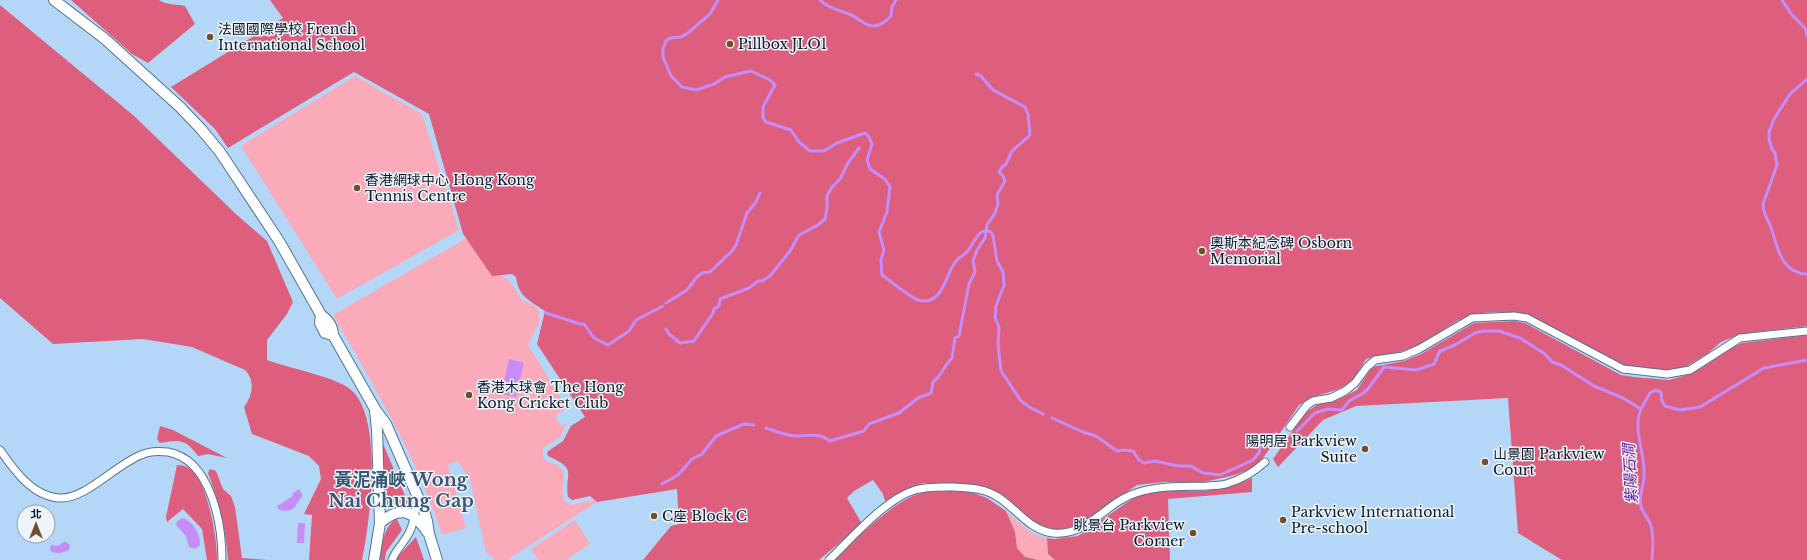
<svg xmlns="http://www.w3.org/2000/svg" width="1807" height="560" viewBox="0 0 1807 560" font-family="'Libre Baskerville','Noto Sans TC',serif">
	<rect width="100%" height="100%" fill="#b4d7f8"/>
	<path fill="#faaab8" d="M 355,76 L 422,114 L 459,230 L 337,299 L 241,146 Z
		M 465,239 L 477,246 L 492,271 L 510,281 L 521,299 L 538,308 L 540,320 L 528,345 L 567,408 L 555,416 L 561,426 L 567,423 L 560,437 L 543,448 L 543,457 C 548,465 559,462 563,471 C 567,481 558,493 566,502 L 572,505 L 594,500 L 597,502 L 507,560 L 495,560 L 486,552 L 470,480 L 458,461 L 448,465 L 466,528 L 442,535 C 418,459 373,384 333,315 Z
		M 1006,511 C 1018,522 1030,535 1047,538 L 1048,554 L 1055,560 L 1038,560 L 1025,557 L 1017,548 L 1015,532 Z
		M 575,520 L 590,544 L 566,560 L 538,560 L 531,549 Z"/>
	<path fill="#de5f7d" d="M 71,0 L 159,0 C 166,5 176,4 185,6 L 195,24 L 148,63 L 132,54 Z
		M 270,0 L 1807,0 L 1807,326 L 1740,334 L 1721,342 L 1707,354 L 1687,366 L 1669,371 L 1625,366 L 1528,314 C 1515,312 1482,311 1470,315 C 1451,322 1435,337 1417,346 C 1401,354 1383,354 1366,359 L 1351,383 L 1336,390 L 1313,397 L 1299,405 L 1266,454 L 1259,463 L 1248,470 L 1235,475 L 1204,482 L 1164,482 L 1137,485 L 1075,527 L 1054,530 L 1042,528 L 991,490 L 972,484 L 923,483 L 906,489 L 885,501 L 883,494 L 873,480 L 854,491 L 847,498 L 862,524 L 819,560 L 643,560 L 671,526 L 679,524 L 677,489 L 597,502 L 590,496 L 572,500 L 568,497 C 564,472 579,470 548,456 L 547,452 L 563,441 L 571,426 L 585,417 L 537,344 L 545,311 C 530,301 518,296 516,277 L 512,274 L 492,276 L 463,234 L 429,114 L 354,72 L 228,148 L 215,129 L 171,87 L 283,18 Z
		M 0,5 L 133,115 L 238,216 L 267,241 L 293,302 L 287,314 L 267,340 L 267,360 C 288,368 333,376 350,389 C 384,416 370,522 362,560 L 309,560 L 312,515 L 304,514 L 321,479 L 319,466 L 309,456 L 252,434 L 244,407 C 252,397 256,381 245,370 L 192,347 L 143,339 L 53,344 L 0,298 Z
		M 1514,321 L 1525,323 L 1621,375 L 1634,377 L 1669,380 L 1690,374 L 1712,361 L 1726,350 L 1742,343 L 1807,335 L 1807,560 L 1562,560 L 1518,533 L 1508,398 L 1356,406 L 1323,420 L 1278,467 L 1273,459 L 1306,412 L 1317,405 L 1339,399 L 1357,390 L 1372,367 L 1404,361 L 1421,354 L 1474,323 Z
		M 160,426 L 173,430 L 227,458 L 208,454 L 198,456 C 185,438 179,440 160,443 L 157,439 Z
		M 381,439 L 409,505 C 399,502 392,503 383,508 Z
		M 177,465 C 184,465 191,468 195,474 C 209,492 217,537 217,560 L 207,560 L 202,529 L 183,509 L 167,522 L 166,517 Z
		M 210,469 L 216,471 L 223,489 L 231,496 L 235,507 L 242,558 L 268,560 L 228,560 C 226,529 219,502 208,473 Z
		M 1252,478 L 1252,492 L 1168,499 L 1170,560 L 1055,560 L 1048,554 L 1047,538 L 1054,539 L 1078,536 L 1141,493 L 1165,491 L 1205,491 L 1238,484 Z
		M 949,491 L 971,492 L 987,498 L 1006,511 L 1015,532 L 1017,548 L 1025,557 L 1038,560 L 832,560 C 856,540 894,499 924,492 C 932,491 941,492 949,491 Z
		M 397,519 L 402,530 L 386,552 L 385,560 L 380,560 C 382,547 383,525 397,519 Z
		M 416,537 L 424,560 L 396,560 L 397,557 Z"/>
	<path fill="#c68cf8" d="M 509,359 L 524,363 L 516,397 L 501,394 Z
		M 299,489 L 303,496 C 294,502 298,514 279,510 L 277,506 L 293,496 L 292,494 Z
		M 183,518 C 194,523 200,533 200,545 L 195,549 L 189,547 L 186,536 L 176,525 L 177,521 Z
		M 298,523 L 305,523 L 304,543 L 297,543 Z
		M 65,541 L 70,545 L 69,550 C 63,553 55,555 50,550 L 51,545 L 58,546 Z"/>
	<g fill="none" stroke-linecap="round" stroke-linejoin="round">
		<path stroke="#c68cf8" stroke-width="3" d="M 718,0 L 710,14 L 688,33 L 681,37 L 670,38 L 666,41 L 663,49 L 663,57 L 671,76 L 682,87 L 696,90 L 714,84 L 725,77 L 751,71 L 770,80 L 775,85 L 763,107 L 763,118 L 766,122 L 791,130 L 799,142 L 810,151 L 824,151 L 837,143 L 865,133 L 869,137 L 872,144 L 867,160 L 870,169 L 885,179 L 890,187 L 887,212 L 879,232 L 884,250 L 881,260 L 882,275 C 892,282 908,296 918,300 C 942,307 945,277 954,264 C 957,258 963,256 967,252 C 974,244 978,226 991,232 L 993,236 L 997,261 L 1003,272 L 1004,285 L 996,306 L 995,318 L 999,327 L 998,344 L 1001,371 L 1021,401 L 1031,408 L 1043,414
			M 820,0 C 828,9 841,10 851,15 C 858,18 864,25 873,26 C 881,26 886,21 891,16 L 892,7 L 896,0
			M 1782,0 L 1792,15 L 1805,28 L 1807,36
			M 1807,79 L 1790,94 L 1774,119 L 1769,132 L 1769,139 L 1772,149 L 1775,153 L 1777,165 L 1763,204 C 1763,213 1767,218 1770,225 C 1778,245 1779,273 1807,274
			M 666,303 L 687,290 L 697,277 L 702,273 L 710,272 L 732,251 L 736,245 L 747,213 L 756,202 L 760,193
			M 546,313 L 580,324 L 584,324 L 594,338 L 608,345 L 629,331 L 636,320 L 663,306
			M 666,329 L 669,334 L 680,343 L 694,341 L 713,313 L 714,309 L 719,306 L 720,299 L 749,288 L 758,281 L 762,281 L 770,276 L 790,251 L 799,235 L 818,225 L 825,219 L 827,208 L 827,196 L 832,187 L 840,179 L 848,163 L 859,148
			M 1641,409 C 1632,430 1646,455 1644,476 C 1644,487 1638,495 1641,507 C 1643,513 1649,519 1651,526 C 1654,537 1653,549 1652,560
			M 1052,418 L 1083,432 L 1096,436 L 1117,451 L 1124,450 L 1133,451 L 1139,460 L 1144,463 L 1155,461 L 1178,466 L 1191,466 L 1203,473 L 1220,475 L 1253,460 L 1259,453 L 1261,443 L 1270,436 L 1276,433
			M 766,428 C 775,431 787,436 797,436 C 810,436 818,432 830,441 L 864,431 L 869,424 L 899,413 L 918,398 L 931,393 L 933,382 C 943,374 943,367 952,358 L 955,338 L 959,336 L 969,284 L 975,272 L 973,261 L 977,250 L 985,238 L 987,225 L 995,213 L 998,204 L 997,195 L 1005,181 L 1003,176 L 999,172 L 1002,167 L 1006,164 L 1012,151 L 1030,135 L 1028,114 L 1025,107 L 993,90 L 981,76 L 976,74
			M 1297,431 L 1315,413 L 1328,409 L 1342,410 L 1349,401 L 1362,394 L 1368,389 L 1384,367 L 1416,370 L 1434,364 L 1440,351 L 1455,345 L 1475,333 L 1483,331 L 1499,331 L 1520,338 L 1545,354 L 1552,362 L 1561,365 L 1594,386 L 1623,398 L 1641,409 L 1650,393 L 1656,390 L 1661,392 L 1662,401 L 1665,406 L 1680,410 L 1700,407 L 1764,368 L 1807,360
			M 662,484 L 678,475 L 692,459 L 702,454 L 716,436 L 744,424 L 754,425"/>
		<defs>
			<path id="street" d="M 1290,427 L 1307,405 L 1313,401 L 1331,398 L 1345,391 L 1355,383 L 1367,367 L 1375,360 L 1403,356 L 1419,349 L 1472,318 L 1514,316 L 1527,318 L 1623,369 L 1667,374 L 1690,370 L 1740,338 L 1807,331
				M 0,450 C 14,470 32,496 59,498 C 85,500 115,465 141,455 C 149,451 159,451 168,452 C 211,460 222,523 222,560
				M 392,560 C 396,549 404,543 409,533 C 415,522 415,510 417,499
				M 829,560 C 852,538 885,499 915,490 C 928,486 941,487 954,487 C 970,488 984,488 998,497 C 1017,509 1029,530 1053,533 C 1087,537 1106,502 1136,493 C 1159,485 1183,487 1208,486 C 1213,485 1220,486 1226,484 C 1240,480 1254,472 1265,462"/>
			<path id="secondary" d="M 54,0 L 105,39 L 180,107 L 201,129 L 220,152 L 279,241 L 321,315 C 328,320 333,326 333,335 L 375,409 L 386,424 L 424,511 L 427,521 L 429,534 L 437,560
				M 321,315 L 320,323 L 325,333 L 333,335
				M 380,523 C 402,504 414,512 428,533
				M 374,560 L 380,523 L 377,430 L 375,411"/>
		</defs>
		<use href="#street" stroke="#547392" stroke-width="9"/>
		<use href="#secondary" stroke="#547392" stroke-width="12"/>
		<use href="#street" stroke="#fff" stroke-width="7"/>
		<use href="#secondary" stroke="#fff" stroke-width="10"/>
	</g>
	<g fill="#724f28" stroke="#edf4fb" stroke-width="1.5">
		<circle cx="210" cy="37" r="4"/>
		<circle cx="730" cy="44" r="4"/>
		<circle cx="357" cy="188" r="4"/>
		<circle cx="1202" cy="251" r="4"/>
		<circle cx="469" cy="395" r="4"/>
		<circle cx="1365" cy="449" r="4"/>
		<circle cx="1485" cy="462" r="4"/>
		<circle cx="654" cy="516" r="4"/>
		<circle cx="1283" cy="520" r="4"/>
		<circle cx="1193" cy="533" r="4"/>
	</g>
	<g text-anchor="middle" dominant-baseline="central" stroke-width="3" stroke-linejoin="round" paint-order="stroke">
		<g font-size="14" fill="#0e1b27" stroke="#edf4fb" text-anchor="start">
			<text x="218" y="29">法國國際學校 French<tspan x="218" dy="16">International School</tspan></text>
			<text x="738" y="44">Pillbox JLO1</text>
			<text x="365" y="180">香港網球中心 Hong Kong<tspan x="365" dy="16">Tennis Centre</tspan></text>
			<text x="1210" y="243">奧斯本紀念碑 Osborn<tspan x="1210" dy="16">Memorial</tspan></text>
			<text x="477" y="387">香港木球會 The Hong<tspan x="477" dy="16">Kong Cricket Club</tspan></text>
			<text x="1357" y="441" text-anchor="end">陽明居 Parkview<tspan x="1357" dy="16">Suite</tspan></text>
			<text x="1493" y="454">山景園 Parkview<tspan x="1493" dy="16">Court</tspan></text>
			<text x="1291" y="512">Parkview International<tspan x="1291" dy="16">Pre-school</tspan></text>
			<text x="662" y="516">C座 Block C</text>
			<text x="1185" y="525" text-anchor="end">眺景台 Parkview<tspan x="1185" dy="16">Corner</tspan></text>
		</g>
		<g font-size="15" font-style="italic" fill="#6b1c9c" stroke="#edf4fb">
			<text transform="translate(1630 474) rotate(-93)">紫陽石澗</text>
		</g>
		<g font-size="18" font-weight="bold" fill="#385673" stroke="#edf4fb">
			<text x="401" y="480">黃泥涌峽 Wong<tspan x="401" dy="21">Nai Chung Gap</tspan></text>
		</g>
	</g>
	<g transform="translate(36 524)"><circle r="19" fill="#edf4fb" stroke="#949da6"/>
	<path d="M0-3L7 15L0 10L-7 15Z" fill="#724f28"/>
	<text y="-6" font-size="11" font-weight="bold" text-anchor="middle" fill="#0e1b27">北</text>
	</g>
</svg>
